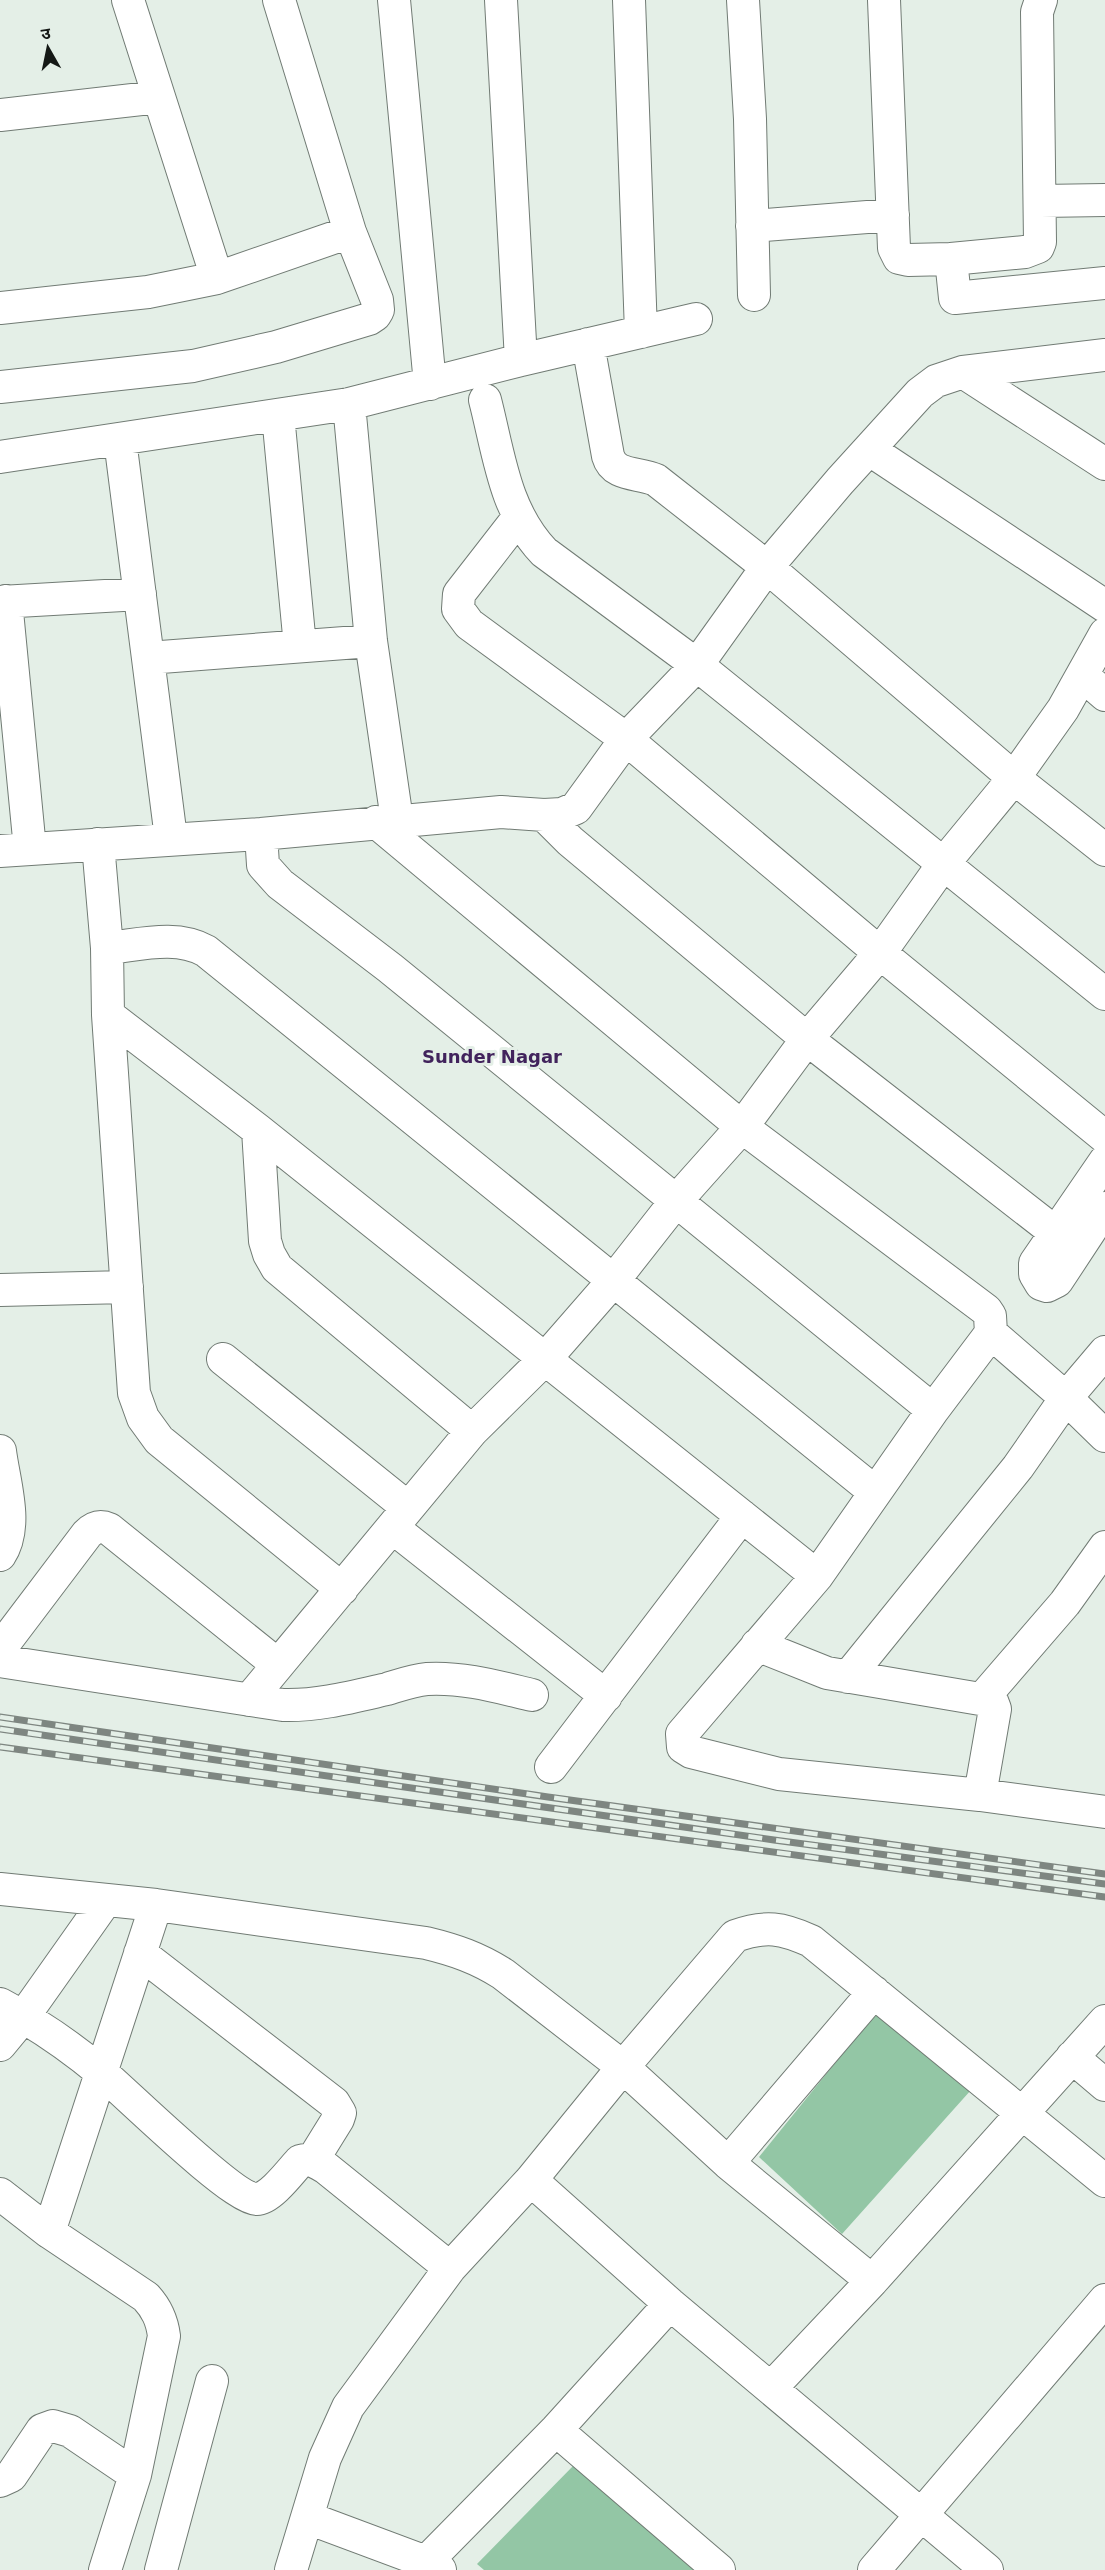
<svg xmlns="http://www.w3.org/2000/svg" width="1105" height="2570" viewBox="0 0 1105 2570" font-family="'DejaVu Sans','Noto Sans Devanagari',sans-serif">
	<rect width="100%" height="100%" fill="#e4efe7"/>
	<path fill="#93c6a5" d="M 878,2010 L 971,2090 L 842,2234 L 759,2157 Z
		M 575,2464 L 697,2570 L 484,2570 L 477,2564 Z"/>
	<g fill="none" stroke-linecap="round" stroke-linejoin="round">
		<defs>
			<path id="minor" d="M 394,0 L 430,384
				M 501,0 L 521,360
				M 629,0 L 641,332
				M 743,0 L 750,119 L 754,295
				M 884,0 L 894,248 L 899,258 L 908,260 L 951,259 L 955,298 L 1105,283
				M 0,115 L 159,97
				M 1041,201 L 1105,200
				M 752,226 L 893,215
				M 951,259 L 1025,252 L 1038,247 L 1040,242 L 1037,12 L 1041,0
				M 217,278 L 350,232 L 279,0
				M 0,308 L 148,292 L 217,278 L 128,0
				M 588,344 L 608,456 C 614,477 639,472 656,480 L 767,567 L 1014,778 L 1105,850
				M 963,372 L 1105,464
				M 0,387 L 193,366 L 276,347 L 369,319 L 375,315 L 378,310 L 377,300 L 350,232
				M 485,400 C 499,454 504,510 544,552 L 697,665 L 1105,994
				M 349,404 L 371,641 L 397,820
				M 278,415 L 300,646
				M 120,440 L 171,838
				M 870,450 L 1105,606
				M 0,457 L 349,404 L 521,360 L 696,319
				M 518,518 L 459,594 L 458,609 L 469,624 L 626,739 L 880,953 L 1105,1137
				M 6,601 L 30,849
				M 0,602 L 140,594
				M 148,658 L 371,641
				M 1083,676 L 1105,695
				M 544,815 L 570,841 L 807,1039 L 1056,1233
				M 376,822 L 742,1127 L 986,1310 L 990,1316 L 991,1333 L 933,1410 L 817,1576 L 682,1734 L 683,1747 L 691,1752 L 779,1774 L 980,1795 L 1105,1812
				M 261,834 L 263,865 L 280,884 L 390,968 L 933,1410
				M 98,844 L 107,948 L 108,1015 L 134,1393 L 143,1418 L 159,1440 L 342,1589
				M 0,851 L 261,834 L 501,812 L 544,815 L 562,814 L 576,808 L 626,739 L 697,665 L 767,567 L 840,481 L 920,393 L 936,381 L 963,372 L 1105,355
				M 107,948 C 139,945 176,934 206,951 L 875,1492
				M 108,1015 L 258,1130 L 817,1576
				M 258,1130 L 265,1241 L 269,1254 L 277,1268 L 472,1431
				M 1105,1161 L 1035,1263 L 1035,1274 L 1041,1284 L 1047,1286 L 1057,1281 L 1105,1208
				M 0,1290 L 127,1287
				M 991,1333 L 1066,1398 L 1105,1436
				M 223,1359 L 407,1507
				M 0,1451 C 4,1483 19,1526 0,1555
				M 393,1528 L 606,1696
				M 757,1645 L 827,1673 L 992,1701 L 995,1709 L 980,1795
				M 0,1649 L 87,1534 C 94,1527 100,1525 109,1529 L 278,1665
				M 0,1661 L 283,1705 C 318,1706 352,1697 387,1689 C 400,1685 414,1680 427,1679 C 463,1677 498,1687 532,1695
				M 848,1677 L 1018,1467 L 1066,1398 L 1105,1352
				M 983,1698 L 1065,1603 L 1105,1547
				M 249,1700 L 472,1431 L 546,1358 L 614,1280 L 676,1201 L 742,1127 L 807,1039 L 880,953 L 944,863 L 1014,778 L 1063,709 L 1105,634
				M 551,1767 L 742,1516
				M 0,1889 L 156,1905 L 426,1943 C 455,1950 478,1958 503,1974 L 623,2067 L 728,2163 L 872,2281
				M 140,1953 L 334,2103 L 340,2113 L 338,2119 L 312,2161
				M 0,2004 C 36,2023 71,2047 102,2073 C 127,2094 233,2199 257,2199 C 270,2199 291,2171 300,2161 C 310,2158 318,2163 326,2168 L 450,2268
				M 0,2045 L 24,2016 L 106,1900
				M 1072,2057 L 1105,2085
				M 728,2163 L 874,1992
				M 531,2180 L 670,2304 L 987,2570
				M 0,2194 L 49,2232 L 146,2297 C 157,2309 162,2320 164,2336 L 135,2475 L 105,2570
				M 49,2232 L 156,1905
				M 771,2388 L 872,2281 L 1105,2021
				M 556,2430 L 719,2570
				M 0,2481 L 11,2476 L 42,2430 L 53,2426 L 70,2431 L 135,2475
				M 308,2518 L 426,2562 L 440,2570
				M 426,2562 L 556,2430 L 670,2304
				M 161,2570 L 212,2381
				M 291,2570 L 325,2458 L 348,2407 L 450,2268 L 531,2180 L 623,2067 L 735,1936 C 766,1925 782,1928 811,1941 L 1105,2181
				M 874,2570 L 1105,2300"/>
		</defs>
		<use href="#minor" stroke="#717b74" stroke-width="34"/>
		<use href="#minor" stroke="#fff" stroke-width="32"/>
		<defs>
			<path id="rail" d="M 0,1717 L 548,1797 L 1105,1874
				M 0,1729 L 774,1840 L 1105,1884
				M 0,1747 L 1105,1897"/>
		</defs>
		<use href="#rail" stroke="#7e8681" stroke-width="7"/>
		<use href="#rail" stroke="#e4efe7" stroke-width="4.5" stroke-dasharray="14" stroke-linecap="butt"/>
	</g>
	<g text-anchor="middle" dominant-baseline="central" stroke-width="6" stroke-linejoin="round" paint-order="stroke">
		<g font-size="18" font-weight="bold" fill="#41235c" stroke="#e4efe7">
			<text x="492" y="1056">Sunder Nagar</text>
		</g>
	</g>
	<g transform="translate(48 48) rotate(351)" stroke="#e4efe7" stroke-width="4.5" paint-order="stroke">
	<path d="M0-4.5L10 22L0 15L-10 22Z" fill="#151916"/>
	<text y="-9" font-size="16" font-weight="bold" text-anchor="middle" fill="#151916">उ</text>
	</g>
</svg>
